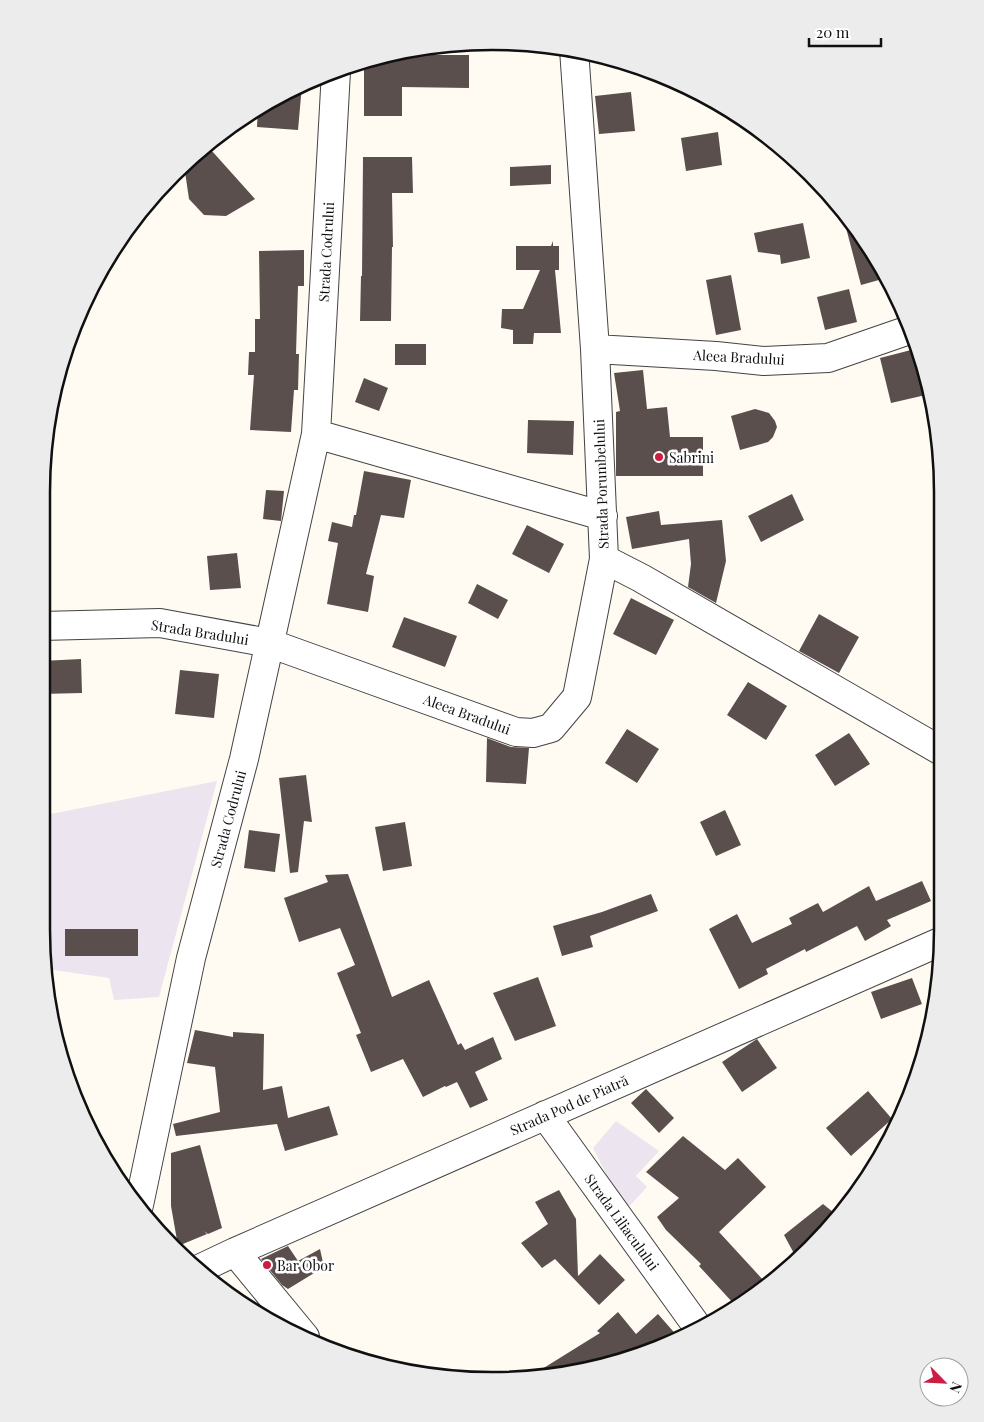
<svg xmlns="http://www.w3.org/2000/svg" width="984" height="1422" viewBox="0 0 984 1422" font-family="'Playfair Display',serif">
	<rect width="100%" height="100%" fill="#fffbf3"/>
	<path fill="#ece5ef" d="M 217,781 L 159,997 L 114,1000 L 109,978 L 46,969 L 41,930 L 41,816 Z
		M 616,1121 L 659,1151 L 636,1176 L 647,1187 L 625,1211 L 593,1148 Z"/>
	<path fill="#5a4f4c" d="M 427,55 L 469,55 L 469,88 L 402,87 L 402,116 L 364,116 L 364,62 L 385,56 Z
		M 302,85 L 298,130 L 257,127 L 258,108 Z
		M 631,92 L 635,131 L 599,134 L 595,96 Z
		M 718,132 L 722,165 L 686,171 L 681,138 Z
		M 212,151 L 255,199 L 226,216 L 204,215 L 189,199 L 184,165 L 198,153 Z
		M 363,157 L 412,157 L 413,193 L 392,193 L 393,247 L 392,247 L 391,321 L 360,321 L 361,276 L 362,276 Z
		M 551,165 L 551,184 L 510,186 L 510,167 Z
		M 803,223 L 810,258 L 781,264 L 780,255 L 758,252 L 754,233 Z
		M 845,224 L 847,224 L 886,278 L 861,285 Z
		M 553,241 L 553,246 L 559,246 L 559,270 L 555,270 L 561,333 L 534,333 L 533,344 L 513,344 L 513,330 L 501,328 L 502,309 L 523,309 L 540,270 L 516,270 L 516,246 L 551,246 Z
		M 304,250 L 304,286 L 298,286 L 296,354 L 299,354 L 298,390 L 294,390 L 291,432 L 250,430 L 254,375 L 248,375 L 249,352 L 255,352 L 255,319 L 260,319 L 259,251 Z
		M 731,275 L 741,330 L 716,335 L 706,280 Z
		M 849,289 L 857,322 L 825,330 L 817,297 Z
		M 395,344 L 426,344 L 426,365 L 395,365 Z
		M 915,349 L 930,394 L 891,403 L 880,358 Z
		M 643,370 L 647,409 L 667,407 L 670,437 L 703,437 L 703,476 L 616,476 L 616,412 L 620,411 L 614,373 Z
		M 364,378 L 388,388 L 379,411 L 355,402 Z
		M 755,409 L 769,413 L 775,421 L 777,427 L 773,437 L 768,442 L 740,450 L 731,416 Z
		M 528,420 L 574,421 L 573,455 L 527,453 Z
		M 364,471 L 411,480 L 404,518 L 381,515 L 366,574 L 374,576 L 368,612 L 327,604 L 338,543 L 328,541 L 332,522 L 352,527 L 354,515 L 356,515 Z
		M 266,490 L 284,491 L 281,521 L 263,519 Z
		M 792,494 L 804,520 L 761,542 L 748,516 Z
		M 659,511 L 661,525 L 722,520 L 726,561 L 716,603 L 688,587 L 691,564 L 689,539 L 632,549 L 626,517 Z
		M 527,525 L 564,544 L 549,573 L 512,554 Z
		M 237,553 L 241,588 L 210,590 L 207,556 Z
		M 477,584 L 508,600 L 498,619 L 468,603 Z
		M 631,598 L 674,620 L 656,655 L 613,634 Z
		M 819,614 L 859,637 L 839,673 L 799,651 Z
		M 404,617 L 457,636 L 445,667 L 392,647 Z
		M 81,659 L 82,693 L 41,694 L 41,661 Z
		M 180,670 L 219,674 L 214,718 L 175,714 Z
		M 748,682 L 787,706 L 766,740 L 727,715 Z
		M 627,729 L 659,749 L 637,783 L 605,763 Z
		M 849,733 L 870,764 L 835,786 L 815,755 Z
		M 487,738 L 511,747 L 529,748 L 526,784 L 486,782 Z
		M 306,775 L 312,822 L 304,821 L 298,872 L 290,873 L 279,778 Z
		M 725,810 L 741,845 L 716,856 L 700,822 Z
		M 405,822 L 412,866 L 383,871 L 375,827 Z
		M 249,830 L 280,834 L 275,872 L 244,868 Z
		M 348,874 L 392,997 L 429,980 L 458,1045 L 461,1043 L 465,1050 L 493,1037 L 502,1059 L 475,1072 L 488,1100 L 470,1108 L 457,1082 L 446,1087 L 445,1086 L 423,1097 L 403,1059 L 371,1072 L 356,1035 L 361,1033 L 337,973 L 355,965 L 340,928 L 299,942 L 284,898 L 328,882 L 325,875 Z
		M 922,881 L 931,901 L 887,920 L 891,926 L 865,941 L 857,926 L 806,952 L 805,949 L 766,969 L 768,974 L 739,989 L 709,929 L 737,914 L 752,943 L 792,924 L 789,918 L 818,903 L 823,912 L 869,886 L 876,901 Z
		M 651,894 L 658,911 L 590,936 L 593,947 L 562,956 L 553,926 L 602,912 Z
		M 65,929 L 138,929 L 138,956 L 65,956 Z
		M 538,977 L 556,1026 L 515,1041 L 493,993 Z
		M 912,978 L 922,1004 L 881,1019 L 871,992 Z
		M 195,1030 L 233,1037 L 233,1032 L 264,1034 L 263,1090 L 282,1086 L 288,1118 L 329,1106 L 338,1135 L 285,1151 L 277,1124 L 176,1136 L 173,1124 L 220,1112 L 215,1067 L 187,1063 Z
		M 757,1039 L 777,1068 L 742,1092 L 722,1062 Z
		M 646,1089 L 674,1118 L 659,1133 L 631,1103 Z
		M 868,1091 L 892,1119 L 851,1156 L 826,1128 Z
		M 683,1136 L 725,1170 L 738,1158 L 766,1187 L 719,1232 L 765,1282 L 734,1304 L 699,1266 L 701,1264 L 666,1230 L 657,1217 L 679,1198 L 646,1172 Z
		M 200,1145 L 222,1228 L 208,1234 L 204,1231 L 207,1234 L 178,1246 L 171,1206 L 171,1153 Z
		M 559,1190 L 576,1219 L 578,1276 L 600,1254 L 625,1280 L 599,1305 L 555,1259 L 542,1268 L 521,1243 L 548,1224 L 535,1202 Z
		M 823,1204 L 838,1216 L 811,1249 L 797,1259 L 784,1235 Z
		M 288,1246 L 298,1261 L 320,1249 L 324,1267 L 288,1289 L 282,1285 L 261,1259 Z
		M 618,1312 L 636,1334 L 658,1314 L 679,1338 L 580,1372 L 534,1374 L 600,1333 L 597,1331 Z"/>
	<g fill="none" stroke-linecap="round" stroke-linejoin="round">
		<defs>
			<path id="minor" d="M 574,49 L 595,349 L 604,559 L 641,578 L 943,752
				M 595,349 L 716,356 L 764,361 L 828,358 L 909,330
				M 316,434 L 603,516
				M 41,626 L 160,623 L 269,643 L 516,732 L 533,733 L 551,728 L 577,697 L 604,559
				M 545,1115 L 699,1329
				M 139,1205 L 191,958 L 244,759 L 316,434 L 336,71
				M 235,1252 L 305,1337
				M 197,1270 L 235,1252 L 942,941"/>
		</defs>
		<use href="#minor" stroke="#434343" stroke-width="30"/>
		<use href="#minor" stroke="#fff" stroke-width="28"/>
	</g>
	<g fill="#cb1e42" stroke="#fff" stroke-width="2">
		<circle cx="659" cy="457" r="5"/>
		<circle cx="267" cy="1265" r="5"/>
	</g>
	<g text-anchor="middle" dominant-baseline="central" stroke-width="5" stroke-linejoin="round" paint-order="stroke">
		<g font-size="14" fill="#101010" stroke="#fff">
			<text transform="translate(326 252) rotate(-87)">Strada Codrului</text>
			<text transform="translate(739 357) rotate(3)">Aleea Bradului</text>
			<text transform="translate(601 484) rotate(-92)">Strada Porumbelului</text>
			<text transform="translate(200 632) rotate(9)">Strada Bradului</text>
			<text transform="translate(467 714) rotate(20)">Aleea Bradului</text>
			<text transform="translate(228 819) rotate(-75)">Strada Codrului</text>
			<text transform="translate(569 1105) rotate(-24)">Strada Pod de Piatră</text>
			<text transform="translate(622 1222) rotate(54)">Strada Liliaculului</text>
		</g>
		<g font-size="14" fill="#101010" stroke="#fff" text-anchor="start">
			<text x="669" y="457">Sabrini</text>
			<text x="277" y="1265">Bar Obor</text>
		</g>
	</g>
	<path d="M0 0H984V1422H0ZM492 50H492A442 442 0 0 1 934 492V930A442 442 0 0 1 492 1372H492A442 442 0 0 1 50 930V492A442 442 0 0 1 492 50Z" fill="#ececec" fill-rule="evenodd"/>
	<path fill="none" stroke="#101010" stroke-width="2.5" d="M492 50H492A442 442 0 0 1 934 492V930A442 442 0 0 1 492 1372H492A442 442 0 0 1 50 930V492A442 442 0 0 1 492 50Z"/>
	<g transform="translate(944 1382) rotate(114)"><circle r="24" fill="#ffffff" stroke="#9f9f9f"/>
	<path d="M0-4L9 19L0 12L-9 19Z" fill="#cb1e42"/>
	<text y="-8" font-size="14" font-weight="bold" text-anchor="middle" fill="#101010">N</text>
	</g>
	<path d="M809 38v8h72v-8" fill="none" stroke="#101010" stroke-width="2.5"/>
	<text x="816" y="38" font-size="15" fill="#101010" stroke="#ffffff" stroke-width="4" paint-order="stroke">20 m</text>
</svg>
